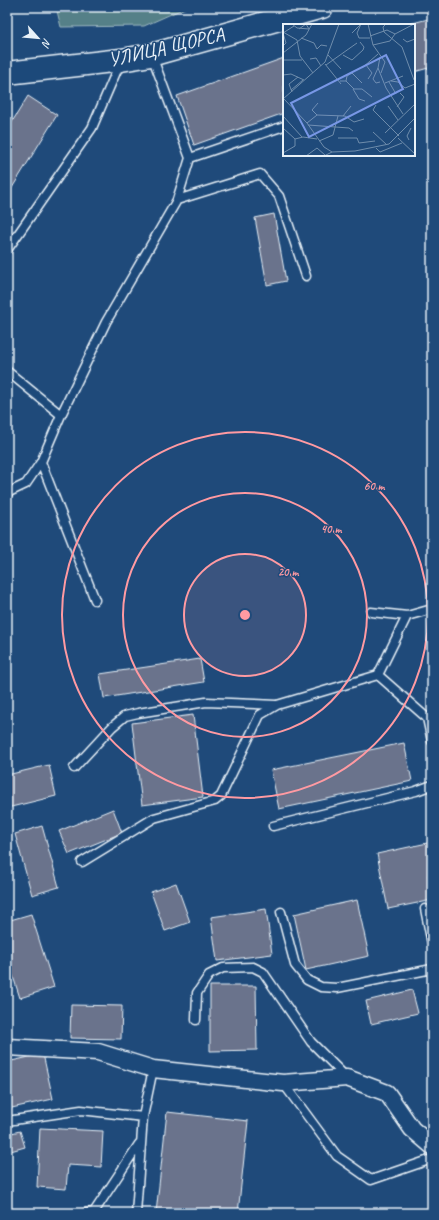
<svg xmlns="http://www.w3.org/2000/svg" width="439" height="1220" viewBox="0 0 439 1220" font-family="Caveat,sans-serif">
	<rect width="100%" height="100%" fill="#1f4a7a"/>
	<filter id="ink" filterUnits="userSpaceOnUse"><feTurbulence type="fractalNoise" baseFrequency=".025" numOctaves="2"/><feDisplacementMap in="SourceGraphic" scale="8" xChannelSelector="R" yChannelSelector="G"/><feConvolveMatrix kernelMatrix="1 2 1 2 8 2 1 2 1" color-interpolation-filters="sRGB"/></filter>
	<g filter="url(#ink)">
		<path fill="#558088" stroke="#9eb8c0" d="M 56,7 L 187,7 L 144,26 L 61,27 Z"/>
		<path fill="#6b738c" stroke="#e8f1f8" d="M 432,18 L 432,67 L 414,72 L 414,25 L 405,25 Z
			M 284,58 L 284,113 L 194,145 L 177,96 Z
			M 28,96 L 57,115 L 7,196 L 7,130 Z
			M 274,214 L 286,281 L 267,285 L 255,218 Z
			M 432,651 L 432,671 L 428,652 Z
			M 200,659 L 204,682 L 104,698 L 100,674 Z
			M 193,715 L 203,797 L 142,805 L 132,723 Z
			M 404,743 L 412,781 L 279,809 L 271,770 Z
			M 49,765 L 56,796 L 7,808 L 7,775 Z
			M 113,809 L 122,833 L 69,854 L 59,831 Z
			M 42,826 L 59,887 L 32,895 L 15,834 Z
			M 432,842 L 432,874 L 428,875 L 432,900 L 388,909 L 377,854 Z
			M 176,883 L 190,922 L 165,931 L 151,892 Z
			M 357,900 L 369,956 L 306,970 L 294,914 Z
			M 266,909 L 272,954 L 217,961 L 211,917 Z
			M 31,914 L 54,987 L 20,998 L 11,970 L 7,972 L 7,921 Z
			M 210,986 L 256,986 L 257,1050 L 210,1051 Z
			M 412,990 L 418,1013 L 371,1024 L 366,1001 Z
			M 71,1005 L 122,1006 L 121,1039 L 70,1038 Z
			M 43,1054 L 53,1099 L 7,1109 L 7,1062 Z
			M 167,1112 L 248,1121 L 238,1213 L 156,1213 Z
			M 40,1128 L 103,1131 L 101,1167 L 68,1165 L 66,1189 L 37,1187 Z
			M 20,1131 L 25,1147 L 7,1152 L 7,1134 Z"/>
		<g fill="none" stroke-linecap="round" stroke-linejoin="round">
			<defs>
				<path id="lane" d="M 190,158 L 284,126
					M 177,200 L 260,174 L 279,196 L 306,276
					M 7,250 L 92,128 L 120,63
					M 7,371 L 61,415
					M 41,462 L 95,600
					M 7,493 L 26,484 L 41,462 L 61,415 L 106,322 L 177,200 L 190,158 L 152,56
					M 371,612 L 407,616 L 432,609
					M 378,675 L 427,718 L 432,741
					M 74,768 L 112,727 L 125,716 L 138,713 L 206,702 L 276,705
					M 273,826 L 416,791 L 432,785
					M 82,862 L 154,818 L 215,801 L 221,796 L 260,715 L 277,705 L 378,675 L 407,616
					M 425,909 L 432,944
					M 281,912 L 295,965 L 307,980 L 321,987 L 337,988 L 432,969
					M 196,1020 L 197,993 L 209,975 L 223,968 L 253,967 L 263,972 L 311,1042 L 347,1078
					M 283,1083 L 337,1156 L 371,1180 L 432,1159
					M 7,1121 L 81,1110 L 143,1117
					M 86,1213 L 94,1212 L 139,1144
					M 136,1213 L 143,1117 L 153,1069"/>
				<path id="street" d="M 7,1047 L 98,1052 L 153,1069 L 283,1083 L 347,1078 L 387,1093 L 412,1129 L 432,1146"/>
				<path id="secondary" d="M 7,73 L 121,60 L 151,55 L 322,7"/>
			</defs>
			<use href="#lane" stroke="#e8f1f8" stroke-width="11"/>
			<use href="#street" stroke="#e8f1f8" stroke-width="19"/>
			<use href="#secondary" stroke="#e8f1f8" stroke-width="25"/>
			<use href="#lane" stroke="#1f4a7a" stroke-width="8"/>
			<use href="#street" stroke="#1f4a7a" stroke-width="16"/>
			<use href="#secondary" stroke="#1f4a7a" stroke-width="22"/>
		</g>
	</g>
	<circle cx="245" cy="615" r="61" fill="#ff9aa2" fill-opacity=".12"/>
	<g fill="none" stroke="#ff9aa2" stroke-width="2">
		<circle cx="245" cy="615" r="61"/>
		<circle cx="245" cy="615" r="122"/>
		<circle cx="245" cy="615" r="183"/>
	</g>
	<g text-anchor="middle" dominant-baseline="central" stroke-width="3" stroke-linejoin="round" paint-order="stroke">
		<g font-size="20" fill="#e8f1f8" stroke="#1f4a7a">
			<text transform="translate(166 47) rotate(-13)">УЛИЦА ЩОРСА</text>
		</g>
	</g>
	<g transform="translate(283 24)">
		<rect width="132" height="132" fill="#1f4a7a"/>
		<path fill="none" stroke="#6f8dac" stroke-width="1" d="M 9,0 L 14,4 L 26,5M 78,0 L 74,9 L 76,14 L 87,14M 85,0 L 90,21 L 102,38 L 98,49M 103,0 L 100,3 L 101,8 L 119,23 L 131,56M 16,5 L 23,0 L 26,5M 0,8 L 14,16 L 17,32 L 30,49M 69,9 L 78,0M 87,12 L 104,6 L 112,10M 18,14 L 31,19 L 34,25 L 38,21 L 44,22M 120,15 L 124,18 L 132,15M 90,21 L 107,17 L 112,10 L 131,0M 0,22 L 3,19 L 0,9 L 11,2M 0,29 L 23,11 L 29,0M 45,31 L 58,45M 60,31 L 69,36 L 80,26 L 81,23 L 77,18M 97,33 L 95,44 L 103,64 L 120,90M 27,35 L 33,34 L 38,42M 0,36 L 19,36M 42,40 L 58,60M 43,41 L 74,19M 83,41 L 89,49 L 85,55M 79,44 L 95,30M 95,44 L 90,55 L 93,59 L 97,58M 0,51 L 8,50 L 21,56M 57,57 L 63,57 L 71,65 L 79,65 L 89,73M 63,57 L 64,52 L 69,49 L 79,59M 108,57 L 115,58 L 122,64 L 132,60M 106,58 L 113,70M 102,59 L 120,52M 70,65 L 76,75 L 82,77M 8,66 L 20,56M 9,68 L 6,60 L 15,53M 0,74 L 24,99 L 41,123 L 49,128M 0,75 L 42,38 L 56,0M 93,81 L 90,86 L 116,112M 105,82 L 115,96M 114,83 L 121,73 L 117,69M 34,91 L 29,86 L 35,79M 0,92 L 19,113M 60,92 L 68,82M 24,99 L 34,91 L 62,92 L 71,98 L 81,95M 25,101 L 66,104 L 70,107M 0,104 L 12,115 L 20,113 L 34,115M 90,108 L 104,121M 102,109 L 132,80M 55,114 L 74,114 L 76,119 L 92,117M 115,114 L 132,130M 126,116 L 124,112 L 128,104M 36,117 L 50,111 L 55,92M 93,124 L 97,128 L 119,119M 0,129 L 12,122 L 12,115M 23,132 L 34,124 L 42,131M 41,132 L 49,128 L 72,127 L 106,120 L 132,94"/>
		<path fill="#7897e6" fill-opacity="0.15" stroke="#7897e6" stroke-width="2" d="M 103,31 L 120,65 L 26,113 L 8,79 Z"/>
		<rect width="132" height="132" fill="none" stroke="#e8f1f8" stroke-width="2"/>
	</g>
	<circle cx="245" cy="615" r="6" fill="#ff9aa2" stroke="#1f4a7a" stroke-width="2"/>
	<g font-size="12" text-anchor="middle" font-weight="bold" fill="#ff9aa2" stroke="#1f4a7a" stroke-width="3" stroke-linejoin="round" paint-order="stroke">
		<text x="374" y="490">60 m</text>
		<text x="331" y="533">40 m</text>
		<text x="288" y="576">20 m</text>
	</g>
	<rect width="439" height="1220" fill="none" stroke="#1f4a7a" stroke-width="24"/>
	<rect x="12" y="12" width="415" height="1196" fill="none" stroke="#e8f1f8" stroke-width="1.5" filter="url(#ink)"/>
	<g transform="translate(38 38) rotate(117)" stroke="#1f4a7a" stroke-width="3" paint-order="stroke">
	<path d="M0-3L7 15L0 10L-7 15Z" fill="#e8f1f8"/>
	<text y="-6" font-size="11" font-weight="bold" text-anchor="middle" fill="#e8f1f8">N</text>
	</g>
</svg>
